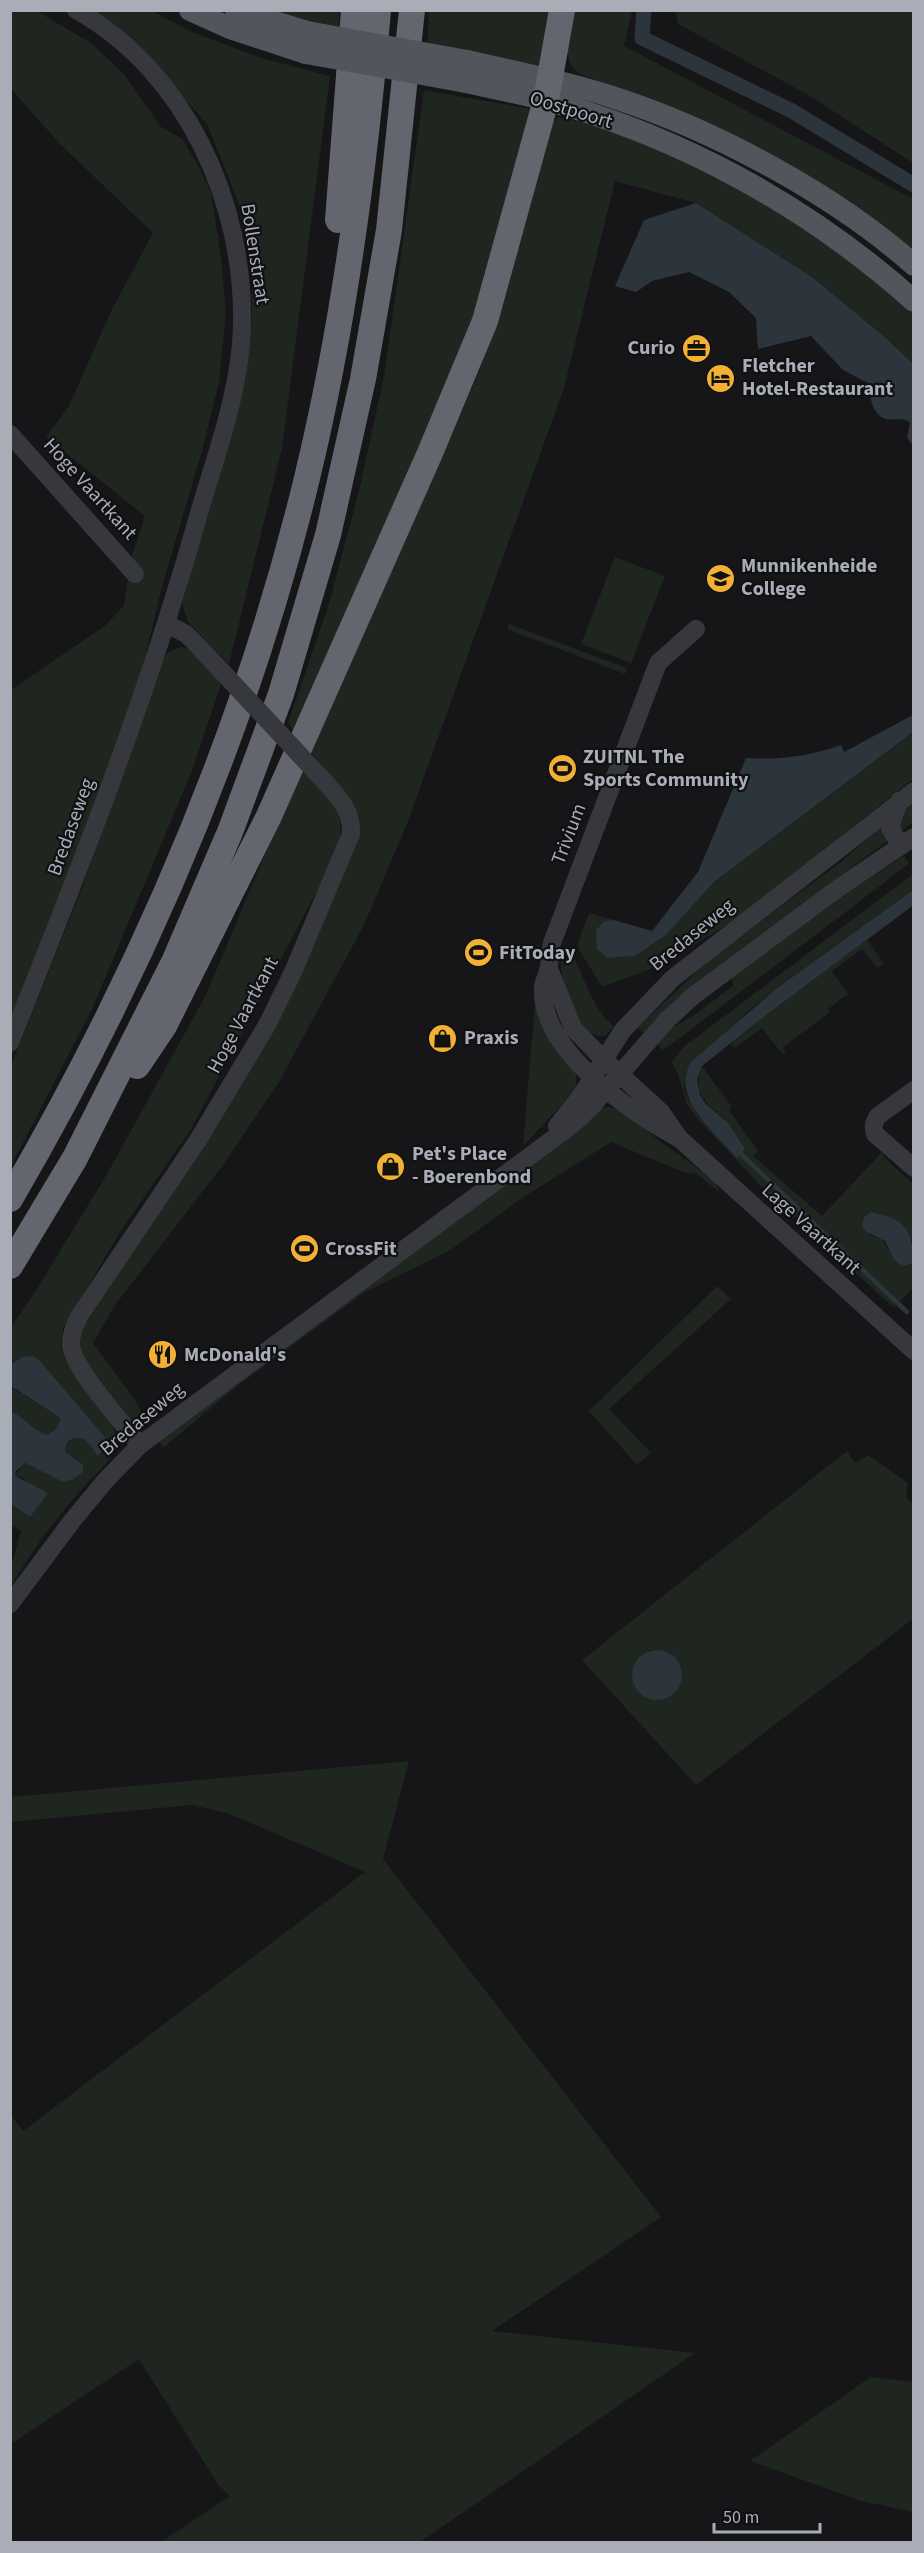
<svg xmlns="http://www.w3.org/2000/svg" width="924" height="2553" viewBox="0 0 924 2553" font-family="'Source Sans 3',sans-serif">
	<rect width="100%" height="100%" fill="#161618"/>
	<path fill="#1e261f" fill-rule="evenodd" d="M 35,10 L 91,43 L 123,73 L 161,127 L 182,139 L 197,163 L 211,193 L 221,256 L 226,312 L 219,382 L 202,451 L 161,590 L 140,679 L 67,880 L 11,1019 L 11,690 L 106,625 L 124,605 L 131,559 L 145,516 L 46,437 L 69,406 L 112,309 L 153,233 L 60,144 L 11,89 L 11,11 Z
		M 93,11 L 152,11 L 192,32 L 261,58 L 330,76 L 282,448 L 229,664 L 188,622 L 182,603 L 242,392 L 252,324 L 252,271 L 238,201 L 207,124 L 165,76 Z
		M 255,11 L 339,11 L 339,33 Z
		M 429,11 L 554,11 L 544,71 L 427,50 Z
		M 571,11 L 632,11 L 624,46 L 913,199 L 913,257 L 636,97 L 578,73 L 570,64 L 567,52 Z
		M 675,11 L 913,11 L 913,163 L 810,96 L 678,24 Z
		M 424,90 L 536,110 L 489,291 L 295,733 L 288,723 L 328,607 L 359,491 L 384,376 Z
		M 558,117 L 594,125 L 662,149 L 732,180 L 881,281 L 913,315 L 913,364 L 887,339 L 812,277 L 696,203 L 615,181 L 564,388 L 407,824 L 364,925 L 279,1082 L 223,1165 L 115,1305 L 93,1343 L 133,1397 L 149,1424 L 129,1419 C 112,1398 73,1362 80,1333 L 137,1243 L 209,1139 L 353,846 L 347,795 L 311,752 C 340,682 370,612 402,543 C 437,468 473,393 500,314 L 545,129 Z
		M 615,557 L 665,576 L 631,663 L 581,644 Z
		M 509,624 L 627,668 L 625,674 L 507,629 Z
		M 181,647 L 190,649 L 222,682 L 191,773 L 93,1007 L 11,1166 L 11,1066 L 83,886 L 162,658 L 170,651 Z
		M 913,732 L 913,779 L 735,920 L 661,965 L 602,987 L 577,946 L 589,913 L 614,920 L 605,921 L 608,958 L 635,956 L 666,935 L 714,882 Z
		M 301,768 C 331,801 350,808 336,855 L 191,1129 L 120,1232 L 63,1328 L 61,1345 L 64,1358 L 114,1428 L 117,1447 C 108,1464 96,1473 84,1487 C 56,1517 32,1551 11,1586 L 11,1560 L 13,1560 L 21,1531 L 11,1525 L 11,1504 L 30,1517 L 25,1479 L 14,1476 L 25,1463 L 63,1482 L 78,1460 L 65,1451 L 67,1442 C 80,1433 88,1440 95,1453 L 105,1437 L 41,1362 L 14,1361 L 11,1364 L 11,1327 L 37,1289 L 107,1174 L 206,995 Z
		M 913,800 L 913,822 L 702,978 L 646,1035 L 637,1028 L 708,961 L 842,861 Z
		M 904,856 L 909,863 L 876,889 L 668,1047 L 663,1050 L 658,1045 L 667,1031 L 694,1015 L 733,986 L 732,978 L 853,889 Z
		M 913,874 L 913,890 L 776,989 L 752,1008 L 686,1071 L 684,1089 L 688,1099 L 732,1129 C 715,1104 689,1102 702,1066 L 732,1107 L 729,1110 L 758,1151 L 753,1156 L 822,1216 L 882,1152 L 885,1158 L 913,1184 L 913,1242 C 905,1228 895,1214 877,1216 L 869,1235 L 882,1239 L 889,1251 L 910,1265 L 913,1263 L 913,1288 L 894,1308 L 761,1186 L 696,1117 L 687,1104 L 678,1074 L 671,1062 L 685,1046 Z
		M 867,940 L 884,963 L 877,968 L 862,949 L 832,971 L 848,994 L 828,1009 L 830,1012 L 783,1047 L 786,1052 L 782,1054 L 762,1028 L 734,1048 L 731,1044 L 765,1016 Z
		M 560,953 L 574,958 C 586,981 593,1010 614,1026 L 605,1036 C 569,1037 561,981 560,953 Z
		M 535,1003 L 556,1047 L 576,1070 L 576,1090 L 523,1146 Z
		M 609,1107 L 626,1111 L 657,1139 L 715,1181 L 719,1192 L 697,1174 L 686,1173 L 611,1142 L 522,1198 L 449,1251 L 365,1292 L 237,1386 L 163,1448 L 158,1439 L 597,1109 Z
		M 717,1286 L 731,1299 L 609,1409 L 651,1453 L 637,1465 L 589,1411 Z
		M 10,1386 L 59,1417 L 60,1421 L 56,1429 L 47,1435 C 34,1431 24,1417 11,1411 Z
		M 847,1451 L 855,1463 L 868,1455 L 908,1483 L 906,1498 L 914,1504 L 913,1619 L 696,1785 L 582,1660 ZM 651,1650 L 670,1653 L 681,1668 L 678,1687 L 669,1696 L 656,1699 L 633,1668 L 640,1657 Z
		M 409,1761 L 383,1859 L 661,2217 L 492,2331 L 695,2353 L 420,2542 L 161,2542 L 230,2496 L 219,2486 L 139,2359 L 11,2444 L 11,2115 L 23,2131 L 365,1872 L 227,1813 L 192,1805 L 11,1822 L 11,1797 Z
		M 871,2377 L 913,2382 L 913,2512 L 861,2501 L 750,2461 Z"/>
	<path fill="#2c353c" d="M 696,203 L 812,277 L 887,339 L 913,364 L 913,445 L 907,438 L 910,423 C 902,416 895,421 886,419 C 872,415 869,396 870,384 L 843,370 L 811,336 L 758,349 L 756,318 L 729,292 L 689,272 L 652,281 L 636,292 L 615,286 L 644,220 Z
		M 913,715 L 913,732 L 714,882 L 666,935 L 635,956 L 608,958 L 597,949 L 596,930 L 605,921 L 614,920 L 652,931 L 698,872 L 746,758 C 778,760 807,757 841,745 L 844,752 Z
		M 913,890 L 913,905 L 911,907 L 765,1016 L 702,1066 L 697,1080 L 700,1095 L 705,1103 L 728,1123 L 745,1149 L 737,1158 C 716,1133 669,1097 691,1062 L 776,989 Z
		M 872,1212 C 878,1215 884,1215 890,1217 C 911,1225 914,1244 913,1263 C 895,1271 892,1254 885,1241 L 865,1231 L 862,1226 L 864,1217 Z
		M 33,1356 L 41,1362 L 105,1437 L 104,1448 L 98,1456 C 88,1444 84,1431 67,1442 L 65,1451 L 83,1465 L 83,1472 L 72,1480 L 63,1482 L 25,1463 L 16,1471 L 15,1476 L 48,1493 L 30,1517 L 11,1504 L 11,1411 C 24,1417 34,1431 47,1435 L 56,1429 L 60,1421 L 59,1417 L 11,1386 L 11,1364 L 23,1357 Z
		M632 1675a25 25 0 1 1 50 0a25 25 0 1 1-50 0Z"/>
	<g fill="none" stroke-linecap="round" stroke-linejoin="round">
		<path stroke="#2c353c" stroke-width="4.5" d="M 741,1154 L 907,1312"/>
		<path stroke="#2c353c" stroke-width="15" d="M 644,10 L 642,38 L 792,111 L 914,185"/>
		<path stroke="#37383d" stroke-width="18" d="M 10,434 L 135,574
			M 167,624 L 186,634 L 201,649
			M 696,629 L 658,663 L 552,943 C 550,952 550,962 548,971 C 547,976 543,982 543,988 C 540,1051 632,1113 680,1139 L 914,1351
			M 899,801 L 890,828 L 901,846
			M 549,969 L 573,1028 L 603,1059 L 661,1112 L 677,1135
			M 10,1043 C 79,871 147,698 197,520 C 215,457 240,393 242,327 C 245,204 187,72 76,10
			M 914,1090 L 878,1116 C 873,1123 873,1127 875,1134 L 914,1168
			M 557,1126 L 578,1100 L 623,1030 L 673,978 L 914,791
			M 140,1445 C 123,1423 75,1371 71,1346 C 70,1335 75,1325 80,1315 L 198,1140 L 267,1025 L 293,972 L 351,834 C 352,811 340,799 326,783
			M 10,1604 L 72,1521 L 105,1481 L 140,1445 L 573,1124 L 591,1107 L 667,1020 L 693,996 L 840,887 L 914,837"/>
		<path stroke="#53555c" stroke-width="22" d="M 190,10 L 230,28 L 306,53
			M 236,10 L 307,32
			M 467,61 C 518,73 569,82 618,99 C 718,132 835,195 914,265
			M 466,82 C 493,88 520,93 546,100 C 682,137 809,207 914,301"/>
		<path stroke="#63666e" stroke-width="26" d="M 338,220 L 354,10
			M 137,1066 L 164,1026 L 269,816 L 430,453 L 485,321 L 546,100 L 562,10
			M 10,1199 C 141,974 246,731 307,478 C 344,325 365,167 378,10
			M 10,1266 L 75,1158 L 175,960 L 230,832 L 281,694 L 328,535 L 363,379 L 389,230 L 412,10"/>
		<path stroke="#37383d" stroke-width="18" d="M 201,649 L 326,783"/>
		<path stroke="#53555c" stroke-width="22" d="M 307,32 L 467,61
			M 306,53 L 466,82"/>
	</g>
	<defs>
		<symbol id="office-disc" viewBox="-11 -11 22 22"><circle r="9.5" fill="#f2b134" stroke="#111113"/><path d="M-6-3h4V-5.5h4V-3h4V5H-6ZM-1-4.5V-3h2v-1.5ZM-6 0V1H6V0Z" fill="#111"/></symbol>
		<symbol id="hotel-disc" viewBox="-11 -11 22 22"><circle r="9.5" fill="#f2b134" stroke="#111113"/><path d="M-6-4.5h1.5V1H6V5H4.5V3h-9V5H-6ZM-4 0a1.8 1.8 0 1 1 3.6 0ZM.5 0V-2.5h3Q6-2.5 6 0Z" fill="#111"/></symbol>
		<symbol id="school-disc" viewBox="-11 -11 22 22"><circle r="9.5" fill="#f2b134" stroke="#111113"/><path d="M0-5L7-2L0 1L-7-2ZM-4 1L0 2.5L4 1V4Q0 6-4 4Z" fill="#111"/></symbol>
		<symbol id="stadium-disc" viewBox="-11 -11 22 22"><circle r="9.5" fill="#f2b134" stroke="#111113"/><path d="M0-5a6.5 5 0 1 0 0 10a6.5 5 0 1 0 0-10ZM-3.5-1.8h7v3.6h-7Z" fill="#111"/></symbol>
		<symbol id="shop-disc" viewBox="-11 -11 22 22"><circle r="9.5" fill="#f2b134" stroke="#111113"/><path d="M-5-2.5h2.3a2.7 3.5 0 0 1 5.4 0H5L5.5 6h-11ZM-1.5-2.5h3a1.5 2.3 0 0 0-3 0Z" fill="#111"/></symbol>
		<symbol id="restaurant-disc" viewBox="-11 -11 22 22"><circle r="9.5" fill="#f2b134" stroke="#111113"/><path d="M-5-6h1v4h1v-4h1v4h1v-4h1v5L-1.5 .5V6h-2V.5L-5-1ZM5-6V6H3V1.5H1.5Q1.5-4 5-6Z" fill="#111"/></symbol>
	</defs>
	<g fill-rule="evenodd">
		<use href="#office-disc" x="680" y="332" width="33" height="33"/>
		<use href="#hotel-disc" x="704" y="362" width="33" height="33"/>
		<use href="#school-disc" x="704" y="562" width="33" height="33"/>
		<use href="#stadium-disc" x="546" y="752" width="33" height="33"/>
		<use href="#stadium-disc" x="462" y="936" width="33" height="33"/>
		<use href="#shop-disc" x="426" y="1022" width="33" height="33"/>
		<use href="#shop-disc" x="374" y="1150" width="33" height="33"/>
		<use href="#stadium-disc" x="288" y="1232" width="33" height="33"/>
		<use href="#restaurant-disc" x="146" y="1338" width="33" height="33"/>
	</g>
	<g text-anchor="middle" dominant-baseline="central" stroke-width="4.5" stroke-linejoin="round" paint-order="stroke">
		<g font-size="20" fill="#a8adb8" stroke="#111113">
			<text transform="translate(571 110) rotate(17)">Oostpoort</text>
			<text transform="translate(255 254) rotate(81)">Bollenstraat</text>
			<text transform="translate(90 489) rotate(48)">Hoge Vaartkant</text>
			<text transform="translate(71 827) rotate(-70)">Bredaseweg</text>
			<text transform="translate(569 834) rotate(-69)">Trivium</text>
			<text transform="translate(692 935) rotate(-39)">Bredaseweg</text>
			<text transform="translate(243 1015) rotate(-62)">Hoge Vaartkant</text>
			<text transform="translate(811 1229) rotate(42)">Lage Vaartkant</text>
			<text transform="translate(142 1419) rotate(-40)">Bredaseweg</text>
		</g>
		<g font-size="20" font-weight="bold" fill="#a8adb8" stroke="#111113" text-anchor="start">
			<text x="675" y="348" text-anchor="end">Curio</text>
			<text x="742" y="366">Fletcher<tspan x="742" dy="23">Hotel-Restaurant</tspan></text>
			<text x="741" y="566">Munnikenheide<tspan x="741" dy="23">College</tspan></text>
			<text x="583" y="757">ZUITNL The<tspan x="583" dy="23">Sports Community</tspan></text>
			<text x="499" y="953">FitToday</text>
			<text x="464" y="1038">Praxis</text>
			<text x="412" y="1154">Pet's Place<tspan x="412" dy="23">- Boerenbond</tspan></text>
			<text x="325" y="1249">CrossFit</text>
			<text x="184" y="1355">McDonald's</text>
		</g>
	</g>
	<rect width="924" height="2553" fill="none" stroke="#a8adb8" stroke-width="24"/>
	<path d="M714 2523v9h106v-9" fill="none" stroke="#a8adb8" stroke-width="3"/>
	<text x="723" y="2523" font-size="18" fill="#a8adb8" stroke="#111113" stroke-width="4.5" paint-order="stroke">50 m</text>
</svg>
